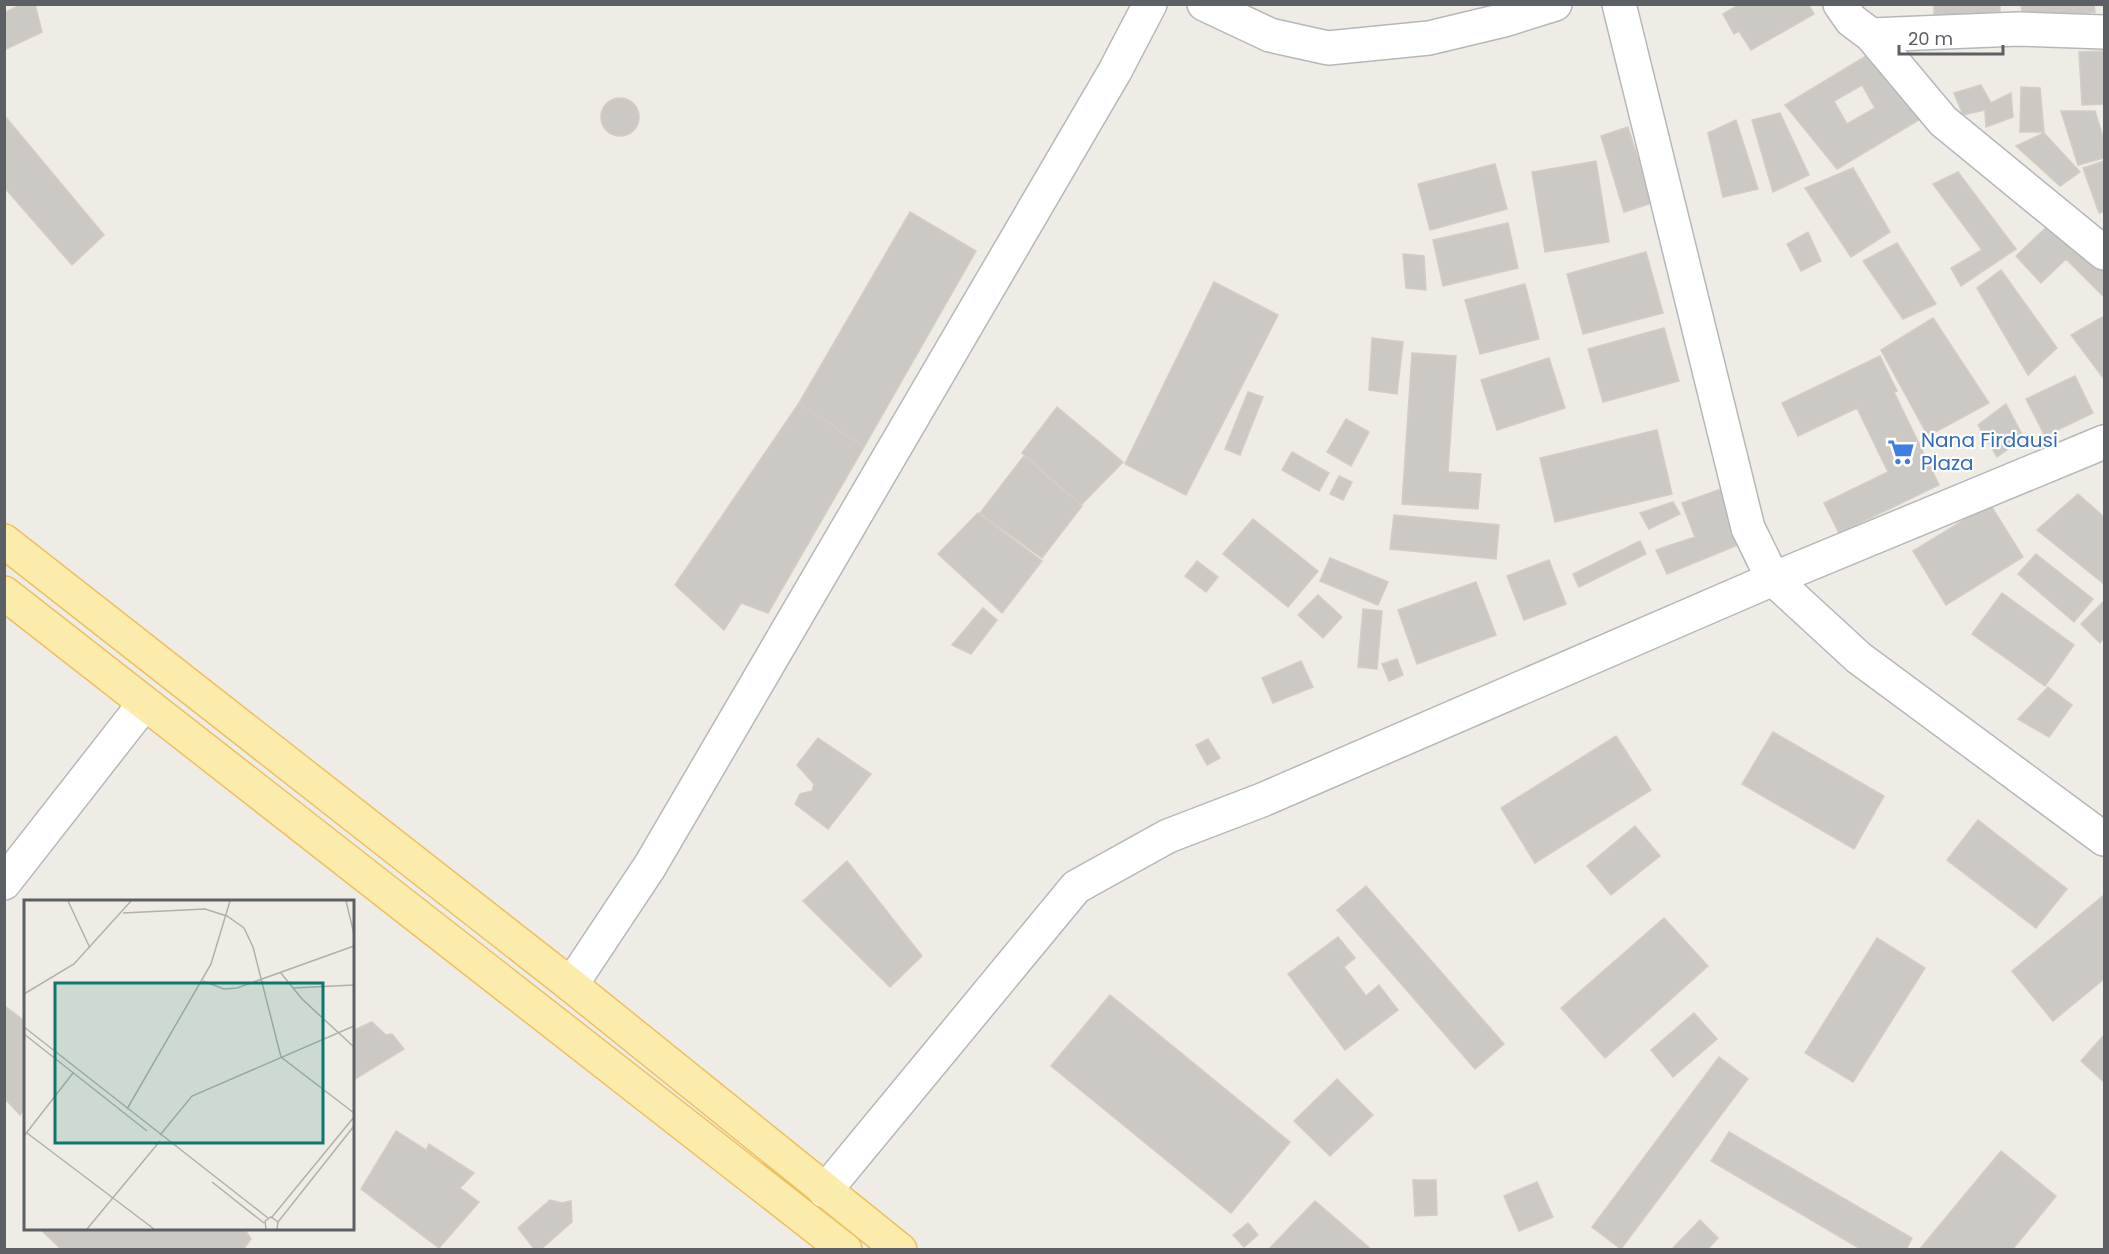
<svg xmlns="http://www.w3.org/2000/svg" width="2109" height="1254" viewBox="0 0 2109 1254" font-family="Poppins,sans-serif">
	<rect width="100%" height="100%" fill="#eeece4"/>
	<path fill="#ccc8c4" stroke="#d3cdc3" stroke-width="1.5" fill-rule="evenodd" d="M 22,4 L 35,4 L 42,32 L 4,50 L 4,13 Z
		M 1740,4 L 1808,4 L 1814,14 L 1751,50 L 1739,31 L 1734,34 L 1723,14 Z
		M 1934,4 L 2000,4 L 2000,20 L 1934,23 Z
		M 2021,4 L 2094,4 L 2095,12 L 2023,20 Z
		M 2104,51 L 2104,104 L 2082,105 L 2079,52 Z
		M 1871,53 L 1922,118 L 1837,169 L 1785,105 ZM 1862,85 L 1875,108 L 1847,124 L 1834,101 Z
		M 1981,85 L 1991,103 L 2011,93 L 2013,117 L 1986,127 L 1985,110 L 1963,115 L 1954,93 Z
		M 2021,87 L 2040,88 L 2044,132 L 2020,132 Z
		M601 117a19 19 0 1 1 38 0a19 19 0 1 1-38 0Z
		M 2061,111 L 2095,111 L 2104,140 L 2104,158 L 2078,165 Z
		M 1780,113 L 1809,175 L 1773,192 L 1752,120 Z
		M 4,115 L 104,235 L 72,265 L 4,187 Z
		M 1736,120 L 1758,189 L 1723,197 L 1708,133 Z
		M 1628,127 L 1652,203 L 1624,212 L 1601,136 Z
		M 2044,133 L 2080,172 L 2060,186 L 2016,146 Z
		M 1596,161 L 1609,242 L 1545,252 L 1532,172 Z
		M 2104,161 L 2104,212 L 2099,213 L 2083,168 Z
		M 1495,164 L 1507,209 L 1430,230 L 1418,184 Z
		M 1853,168 L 1890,232 L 1851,257 L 1805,188 Z
		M 1958,172 L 2016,249 L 1961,286 L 1951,268 L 1982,250 L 1933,184 Z
		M 910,212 L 976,251 L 864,447 L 799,403 Z
		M 2054,220 L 2104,259 L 2104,297 L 2066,259 L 2041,283 L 2016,256 Z
		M 1508,223 L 1518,268 L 1443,286 L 1433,240 Z
		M 1808,232 L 1821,261 L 1801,271 L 1787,244 Z
		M 1897,243 L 1936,304 L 1903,319 L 1863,261 Z
		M 1646,252 L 1663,313 L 1583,334 L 1567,274 Z
		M 1403,254 L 1424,256 L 1426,290 L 1406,288 Z
		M 2001,270 L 2057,348 L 2028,375 L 1977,288 Z
		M 1214,282 L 1278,315 L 1186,495 L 1125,464 Z
		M 1525,284 L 1539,339 L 1480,354 L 1465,300 Z
		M 2104,316 L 2104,379 L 2071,335 Z
		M 1933,318 L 1989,403 L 1928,436 L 1881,350 Z
		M 1664,328 L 1679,381 L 1603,402 L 1588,349 Z
		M 1372,338 L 1403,342 L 1397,394 L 1369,390 Z
		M 1412,353 L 1456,356 L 1448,472 L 1481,474 L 1478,509 L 1402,504 Z
		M 1880,356 L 1897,391 L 1894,392 L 1939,485 L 1839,533 L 1824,503 L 1888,472 L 1857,408 L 1798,436 L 1782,403 Z
		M 1549,358 L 1565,408 L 1497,430 L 1481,380 Z
		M 2075,376 L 2093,413 L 2045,436 L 2026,399 Z
		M 1248,392 L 1263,397 L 1240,455 L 1225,449 Z
		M 799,403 L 864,447 L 768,613 L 741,603 L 724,630 L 675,585 Z
		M 2006,404 L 2024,438 L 1997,457 L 1978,425 Z
		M 1057,407 L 1123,462 L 1081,505 L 1022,453 Z
		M 1346,419 L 1369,432 L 1351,466 L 1327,452 Z
		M 1657,430 L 1672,494 L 1555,522 L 1540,458 Z
		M 1292,452 L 1329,473 L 1319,491 L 1282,470 Z
		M 1024,456 L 1082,506 L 1042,558 L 980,513 Z
		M 1339,476 L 1352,482 L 1343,500 L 1330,494 Z
		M 1721,489 L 1740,544 L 1667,574 L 1656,550 L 1695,537 L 1682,503 Z
		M 2078,494 L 2104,517 L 2104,584 L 2037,530 Z
		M 1673,502 L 1680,514 L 1649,529 L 1640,513 Z
		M 1990,504 L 2023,557 L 1946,605 L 1913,551 Z
		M 978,513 L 1042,561 L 1002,613 L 938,554 Z
		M 1394,515 L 1499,525 L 1496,559 L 1390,549 Z
		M 1253,519 L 1318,571 L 1288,607 L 1223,554 Z
		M 1640,541 L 1646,554 L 1579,587 L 1573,574 Z
		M 2036,554 L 2093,599 L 2074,622 L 2018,574 Z
		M 1330,558 L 1388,582 L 1378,605 L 1320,581 Z
		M 1549,560 L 1566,604 L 1524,620 L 1507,576 Z
		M 1197,561 L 1218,577 L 1206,592 L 1185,576 Z
		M 1476,582 L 1496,635 L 1417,664 L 1398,610 Z
		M 2002,593 L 2074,645 L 2045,686 L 1972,634 Z
		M 1318,595 L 1342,617 L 1323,638 L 1298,615 Z
		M 2104,601 L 2104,638 L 2100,643 L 2081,624 Z
		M 983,608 L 997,620 L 971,654 L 952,645 Z
		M 1363,609 L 1382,611 L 1377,669 L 1358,667 Z
		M 1397,659 L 1403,675 L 1389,681 L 1382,664 Z
		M 1301,661 L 1313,687 L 1273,703 L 1262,678 Z
		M 2048,687 L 2072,705 L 2049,737 L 2018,719 Z
		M 1773,732 L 1884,796 L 1854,849 L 1742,784 Z
		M 1616,736 L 1651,790 L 1535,863 L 1501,808 Z
		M 818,738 L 871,774 L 828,829 L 795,804 L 800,794 L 812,791 L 814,784 L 797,765 Z
		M 1208,739 L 1220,758 L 1207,765 L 1196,745 Z
		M 1978,820 L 2067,889 L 2036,928 L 1947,860 Z
		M 1635,826 L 1660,856 L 1611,895 L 1587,866 Z
		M 847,861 L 922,956 L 890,987 L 803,901 Z
		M 1366,886 L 1504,1044 L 1475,1069 L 1337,910 Z
		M 2104,895 L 2104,979 L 2053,1021 L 2012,971 Z
		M 1664,918 L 1708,966 L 1605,1058 L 1561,1008 Z
		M 1338,937 L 1355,958 L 1344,967 L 1366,996 L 1379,985 L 1398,1010 L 1345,1050 L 1288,974 Z
		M 1877,938 L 1925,968 L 1853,1082 L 1805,1053 Z
		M 1110,995 L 1290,1142 L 1231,1213 L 1051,1066 Z
		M 6,1007 L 26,1022 L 26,1109 L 20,1115 L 4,1098 L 4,1009 Z
		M 1694,1013 L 1717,1039 L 1673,1077 L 1651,1050 Z
		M 372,1022 L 386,1035 L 392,1034 L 404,1049 L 352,1081 L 352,1031 Z
		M 2104,1035 L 2104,1082 L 2081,1061 Z
		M 1719,1057 L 1748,1079 L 1621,1249 L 1592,1227 Z
		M 1337,1079 L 1373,1115 L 1330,1156 L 1294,1121 Z
		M 396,1131 L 426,1150 L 429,1144 L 474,1173 L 460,1188 L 479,1202 L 439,1248 L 361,1189 Z
		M 1729,1132 L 1912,1238 L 1906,1250 L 1862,1250 L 1711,1161 Z
		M 2001,1151 L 2056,1196 L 2012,1250 L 1919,1250 Z
		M 1413,1180 L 1436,1180 L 1437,1215 L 1415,1216 Z
		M 1537,1182 L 1553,1217 L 1519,1231 L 1504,1196 Z
		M 550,1200 L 562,1203 L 571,1201 L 572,1222 L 540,1250 L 535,1250 L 518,1228 Z
		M 1315,1201 L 1372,1250 L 1268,1250 Z
		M 1700,1220 L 1718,1238 L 1707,1250 L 1671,1250 Z
		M 1248,1223 L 1258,1235 L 1244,1247 L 1233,1235 Z
		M 39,1228 L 244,1228 L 251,1239 L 243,1250 L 62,1250 Z"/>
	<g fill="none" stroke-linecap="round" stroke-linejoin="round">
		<defs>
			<path id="minor" d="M 1204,4 L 1270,35 L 1328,48 L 1429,38 L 1504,20 L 1555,4
				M 1619,4 L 1748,528 L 1773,579 L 1859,658 L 2104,839
				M 1840,4 L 1851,20 L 1871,35 L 1943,121 L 2104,253
				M 1871,35 L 2018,29 L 2104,32
				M 4,883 L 144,704
				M 571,985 L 650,866 L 1115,71 L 1150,4
				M 825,1191 L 1076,887 L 1168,836 L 1262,800 L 1773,579 L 2104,442"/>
			<path id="major" d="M 4,541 L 571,985 L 900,1250
				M 4,593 L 845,1250"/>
		</defs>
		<use href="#minor" stroke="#b5b7bb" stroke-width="36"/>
		<use href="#major" stroke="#edc05f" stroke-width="36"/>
		<use href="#minor" stroke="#fff" stroke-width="33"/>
		<use href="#major" stroke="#fcecab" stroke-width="33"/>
	</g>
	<defs>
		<symbol id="supermarket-bare" viewBox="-9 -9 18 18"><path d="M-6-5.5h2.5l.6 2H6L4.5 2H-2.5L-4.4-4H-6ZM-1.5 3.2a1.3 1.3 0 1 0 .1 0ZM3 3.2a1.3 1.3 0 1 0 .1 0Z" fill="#3f7fe0" stroke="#fff" stroke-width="2.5" paint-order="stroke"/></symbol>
	</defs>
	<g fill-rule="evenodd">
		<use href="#supermarket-bare" x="1882" y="433" width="38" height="38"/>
	</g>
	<g text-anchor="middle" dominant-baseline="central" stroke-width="4.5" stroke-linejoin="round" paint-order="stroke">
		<g font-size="20" fill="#366cbe" stroke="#fff" text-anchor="start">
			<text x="1921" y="440">Nana Firdausi<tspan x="1921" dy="23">Plaza</tspan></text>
		</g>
	</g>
	<g transform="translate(24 900)">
		<rect width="330" height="330" fill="#eeece4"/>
		<path fill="none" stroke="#b0b0ad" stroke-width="1.5" d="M 44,1 L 66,48M 322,1 L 330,34M 99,13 L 181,9 L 203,16 L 220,28 L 229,47 L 257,157 L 330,213M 256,72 L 278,99 L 330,147M 179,81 L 200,89 L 213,88 L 330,46M 269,88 L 330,85M 0,94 L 50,64 L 107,1M 0,127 L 244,318M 0,134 L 123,231M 103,209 L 187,64 L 206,1M 3,233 L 130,329M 136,235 L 168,196 L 330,126M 0,236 L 49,173M 188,282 L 240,323M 248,317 L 330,217M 254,322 L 330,226M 63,329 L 136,241M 242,329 L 241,321 L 247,317 L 254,322 L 253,329"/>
		<path fill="#0f766e" fill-opacity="0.15" stroke="#0f766e" stroke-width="3" d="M 31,83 L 299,83 L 299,243 L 31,243 Z"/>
		<rect width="330" height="330" fill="none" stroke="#5c6064" stroke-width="3"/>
	</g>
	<rect width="2109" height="1254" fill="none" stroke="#5c6064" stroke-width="12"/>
	<path d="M1899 45v9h104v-9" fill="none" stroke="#5c6064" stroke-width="3"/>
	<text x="1908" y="45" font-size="18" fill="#5c6064" stroke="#ffffff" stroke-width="4.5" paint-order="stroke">20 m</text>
</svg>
